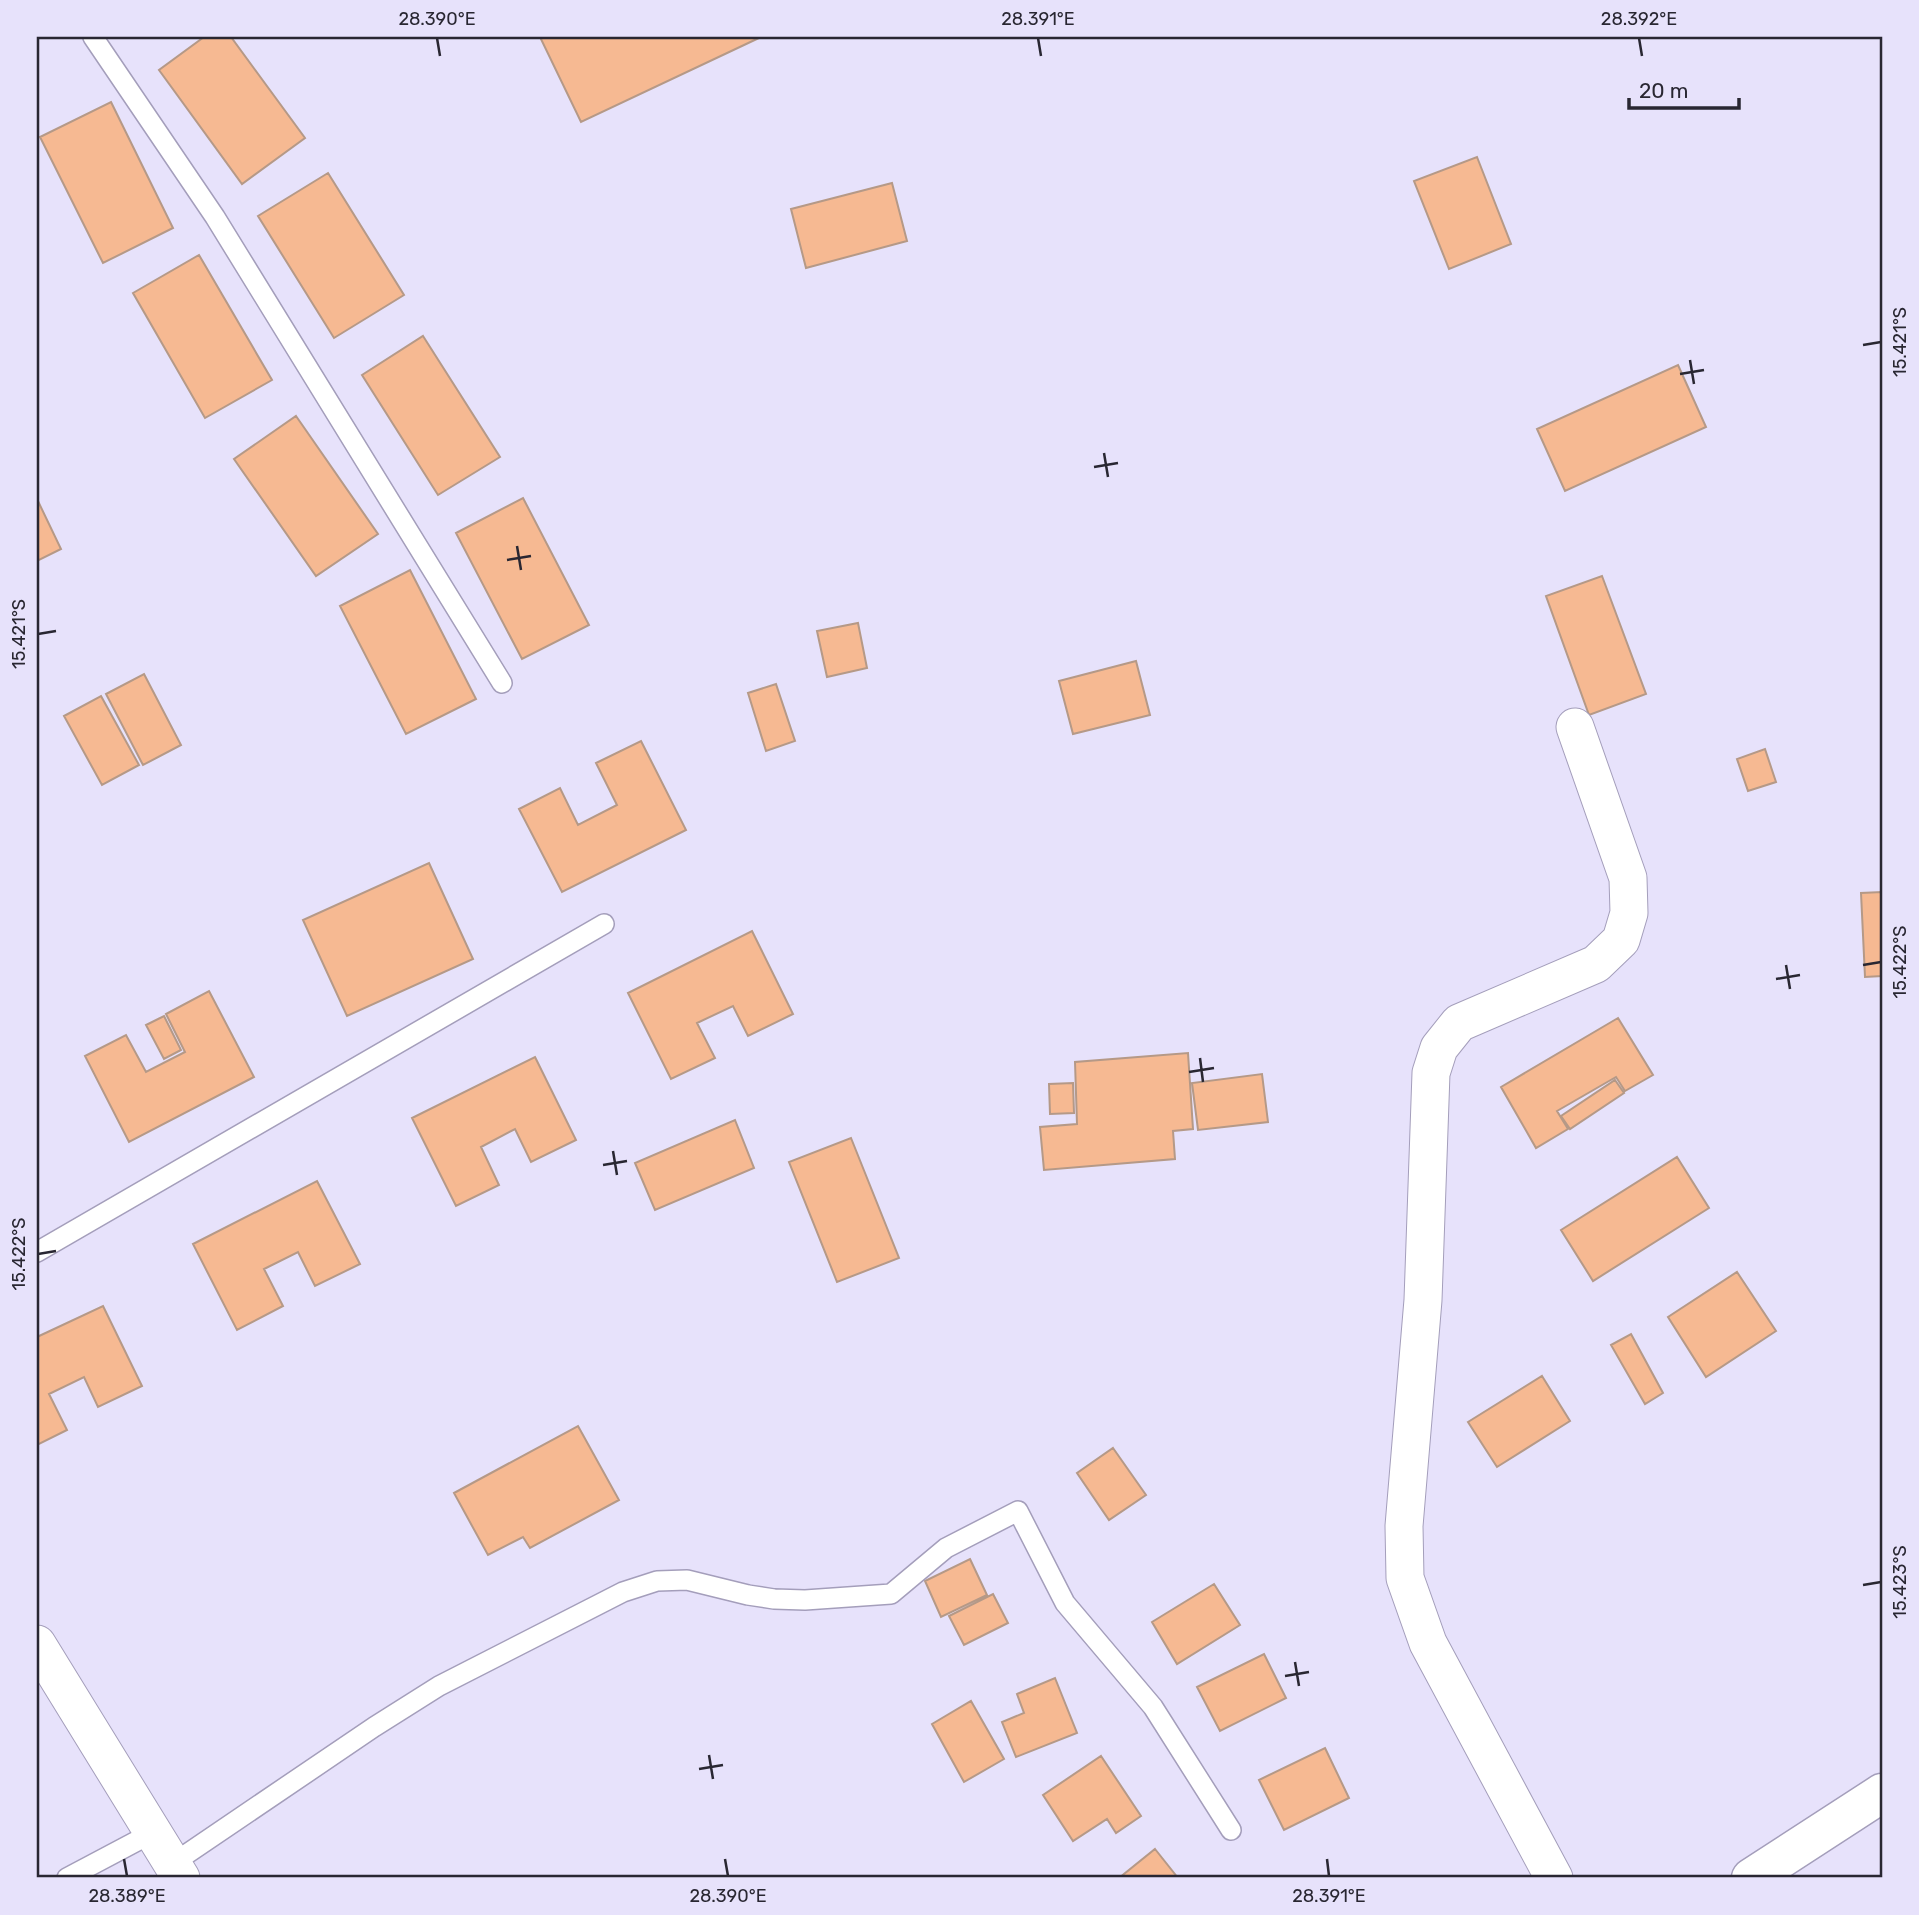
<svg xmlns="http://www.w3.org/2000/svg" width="1919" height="1915" viewBox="0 0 1919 1915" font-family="Rubik,sans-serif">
	<rect width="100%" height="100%" fill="#e7e2fb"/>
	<path fill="#f6b992" stroke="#b59987" stroke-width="2" d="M 204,37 L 231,37 L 305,138 L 242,184 L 159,70 Z
		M 540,37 L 761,37 L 581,122 Z
		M 111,102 L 173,228 L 103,263 L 40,137 Z
		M 1477,157 L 1511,244 L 1449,269 L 1414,181 Z
		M 328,173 L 404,295 L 334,338 L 258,216 Z
		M 892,183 L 907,241 L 806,268 L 791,209 Z
		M 199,255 L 272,380 L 205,418 L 133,293 Z
		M 423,336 L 500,457 L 438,495 L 362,375 Z
		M 1678,365 L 1706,427 L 1565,491 L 1537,429 Z
		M 296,416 L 378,534 L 316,576 L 234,459 Z
		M 523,498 L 589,625 L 522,659 L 456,533 Z
		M 37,499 L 61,549 L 37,561 Z
		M 410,570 L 476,699 L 406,734 L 340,606 Z
		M 1602,576 L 1646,694 L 1589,715 L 1546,596 Z
		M 858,623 L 867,668 L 827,677 L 817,631 Z
		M 1136,661 L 1150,715 L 1073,734 L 1059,681 Z
		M 144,674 L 181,745 L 143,765 L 106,694 Z
		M 776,684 L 795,741 L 766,751 L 748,693 Z
		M 101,696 L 139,765 L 102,785 L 64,716 Z
		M 641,741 L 686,830 L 562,892 L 519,809 L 560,788 L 578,825 L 617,805 L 596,763 Z
		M 1765,749 L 1776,782 L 1748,791 L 1737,759 Z
		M 429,863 L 473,959 L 347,1016 L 303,920 Z
		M 1882,892 L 1882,976 L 1865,977 L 1861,893 Z
		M 752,931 L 793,1014 L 748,1036 L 733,1006 L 697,1023 L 715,1058 L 671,1079 L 628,993 Z
		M 209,991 L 254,1077 L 129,1142 L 85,1056 L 126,1035 L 146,1072 L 185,1052 L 166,1014 Z
		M 164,1016 L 181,1050 L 164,1059 L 146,1025 Z
		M 1618,1018 L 1653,1075 L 1625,1091 L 1616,1077 L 1557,1111 L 1568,1129 L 1536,1148 L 1501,1087 Z
		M 1188,1053 L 1193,1129 L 1173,1131 L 1175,1159 L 1044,1170 L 1040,1127 L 1077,1124 L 1075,1062 Z
		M 535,1057 L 576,1140 L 531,1162 L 515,1129 L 481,1147 L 499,1185 L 456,1206 L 412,1118 Z
		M 1262,1074 L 1268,1122 L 1198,1130 L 1192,1083 Z
		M 1615,1080 L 1624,1093 L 1570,1129 L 1561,1116 Z
		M 1073,1083 L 1074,1113 L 1050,1114 L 1049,1084 Z
		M 735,1120 L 754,1168 L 655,1210 L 635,1163 Z
		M 851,1138 L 899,1258 L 837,1282 L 789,1162 Z
		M 1677,1157 L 1709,1208 L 1593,1281 L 1561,1230 Z
		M 317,1181 L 360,1264 L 315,1286 L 298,1252 L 264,1269 L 283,1306 L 237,1330 L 193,1244 Z
		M 1737,1272 L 1776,1331 L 1706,1377 L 1668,1317 Z
		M 103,1306 L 142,1386 L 98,1407 L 84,1377 L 49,1394 L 67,1430 L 37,1445 L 37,1337 Z
		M 1631,1334 L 1663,1393 L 1645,1404 L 1611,1345 Z
		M 1542,1376 L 1570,1421 L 1497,1467 L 1468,1422 Z
		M 578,1426 L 619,1500 L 530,1548 L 523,1537 L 488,1555 L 454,1493 Z
		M 1113,1448 L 1146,1495 L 1109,1520 L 1077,1473 Z
		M 970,1559 L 987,1595 L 941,1617 L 925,1581 Z
		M 1214,1584 L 1240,1625 L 1177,1664 L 1152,1622 Z
		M 993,1594 L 1008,1623 L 964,1645 L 949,1616 Z
		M 1264,1654 L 1286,1698 L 1220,1731 L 1197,1687 Z
		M 1055,1678 L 1077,1733 L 1016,1757 L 1002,1722 L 1024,1713 L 1017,1694 Z
		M 971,1701 L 1004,1759 L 964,1782 L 932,1724 Z
		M 1325,1748 L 1349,1798 L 1284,1830 L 1259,1780 Z
		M 1101,1756 L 1141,1816 L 1116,1833 L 1107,1819 L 1073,1841 L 1043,1795 Z
		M 1155,1849 L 1178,1878 L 1119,1878 Z"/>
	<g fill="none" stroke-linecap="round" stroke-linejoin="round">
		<defs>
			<path id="lane" d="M 93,37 L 215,217 L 502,683
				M 37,1252 L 604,924
				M 172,1864 L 374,1727 L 439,1686 L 623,1592 L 657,1581 L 687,1580 L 748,1595 L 774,1599 L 805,1600 L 891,1594 L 946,1548 L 1018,1511 L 1065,1603 L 1153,1707 L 1231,1830
				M 67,1878 L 152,1833"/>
			<path id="street" d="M 37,1644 L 181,1878
				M 1554,1878 L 1428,1643 L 1405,1578 L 1404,1526 L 1423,1300 L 1431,1073 L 1439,1048 L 1459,1023 L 1596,964 L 1621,940 L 1629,913 L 1628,878 L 1575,727"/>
			<path id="secondary" d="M 1751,1878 L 1882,1793"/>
		</defs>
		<use href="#lane" stroke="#a49ebb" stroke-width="22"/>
		<use href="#street" stroke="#a49ebb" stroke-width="39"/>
		<use href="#secondary" stroke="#a49ebb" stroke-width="41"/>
		<use href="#lane" stroke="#fff" stroke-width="19"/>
		<use href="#street" stroke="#fff" stroke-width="37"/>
		<use href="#secondary" stroke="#fff" stroke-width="38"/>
	</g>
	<path fill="none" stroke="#292732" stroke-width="2.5" d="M 437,38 L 440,56M 1038,38 L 1041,56M 1639,38 L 1642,56M 1863,345 L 1881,342M 1690,360 L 1694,384M 1680,374 L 1704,370M 1104,453 L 1108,477M 1094,467 L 1118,463M 517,546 L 521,570M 507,560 L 531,556M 38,634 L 56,631M 1786,965 L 1790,989M 1863,965 L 1881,962M 1776,979 L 1800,975M 1200,1058 L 1203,1082M 1189,1072 L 1214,1068M 613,1151 L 617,1175M 603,1165 L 627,1161M 38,1254 L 56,1251M 1863,1585 L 1881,1582M 1295,1662 L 1299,1686M 1285,1676 L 1309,1672M 709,1755 L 713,1779M 699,1769 L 723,1765M 124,1859 L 127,1876M 725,1859 L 728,1876M 1327,1859 L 1329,1876"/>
	<rect width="1919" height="1915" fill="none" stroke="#e7e2fb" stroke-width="77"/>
	<path d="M1629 98v10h110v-10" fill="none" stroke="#292732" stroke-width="3.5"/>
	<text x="1639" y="98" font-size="21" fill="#292732" stroke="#e7e2fb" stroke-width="5" paint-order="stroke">20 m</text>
	<rect x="38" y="38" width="1843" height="1838" fill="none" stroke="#292732" stroke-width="2.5"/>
	<g font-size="18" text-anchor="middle" fill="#292732">
		<text x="437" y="25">28.390°E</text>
		<text x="1038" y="25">28.391°E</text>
		<text x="1639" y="25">28.392°E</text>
		<text transform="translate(1900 342) rotate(-90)" y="6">15.421°S</text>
		<text transform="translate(19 634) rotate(-90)" y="6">15.421°S</text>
		<text transform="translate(1900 962) rotate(-90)" y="6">15.422°S</text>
		<text transform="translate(19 1254) rotate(-90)" y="6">15.422°S</text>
		<text transform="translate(1900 1582) rotate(-90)" y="6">15.423°S</text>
		<text x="127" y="1902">28.389°E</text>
		<text x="728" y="1902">28.390°E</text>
		<text x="1329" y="1902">28.391°E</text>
	</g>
</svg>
